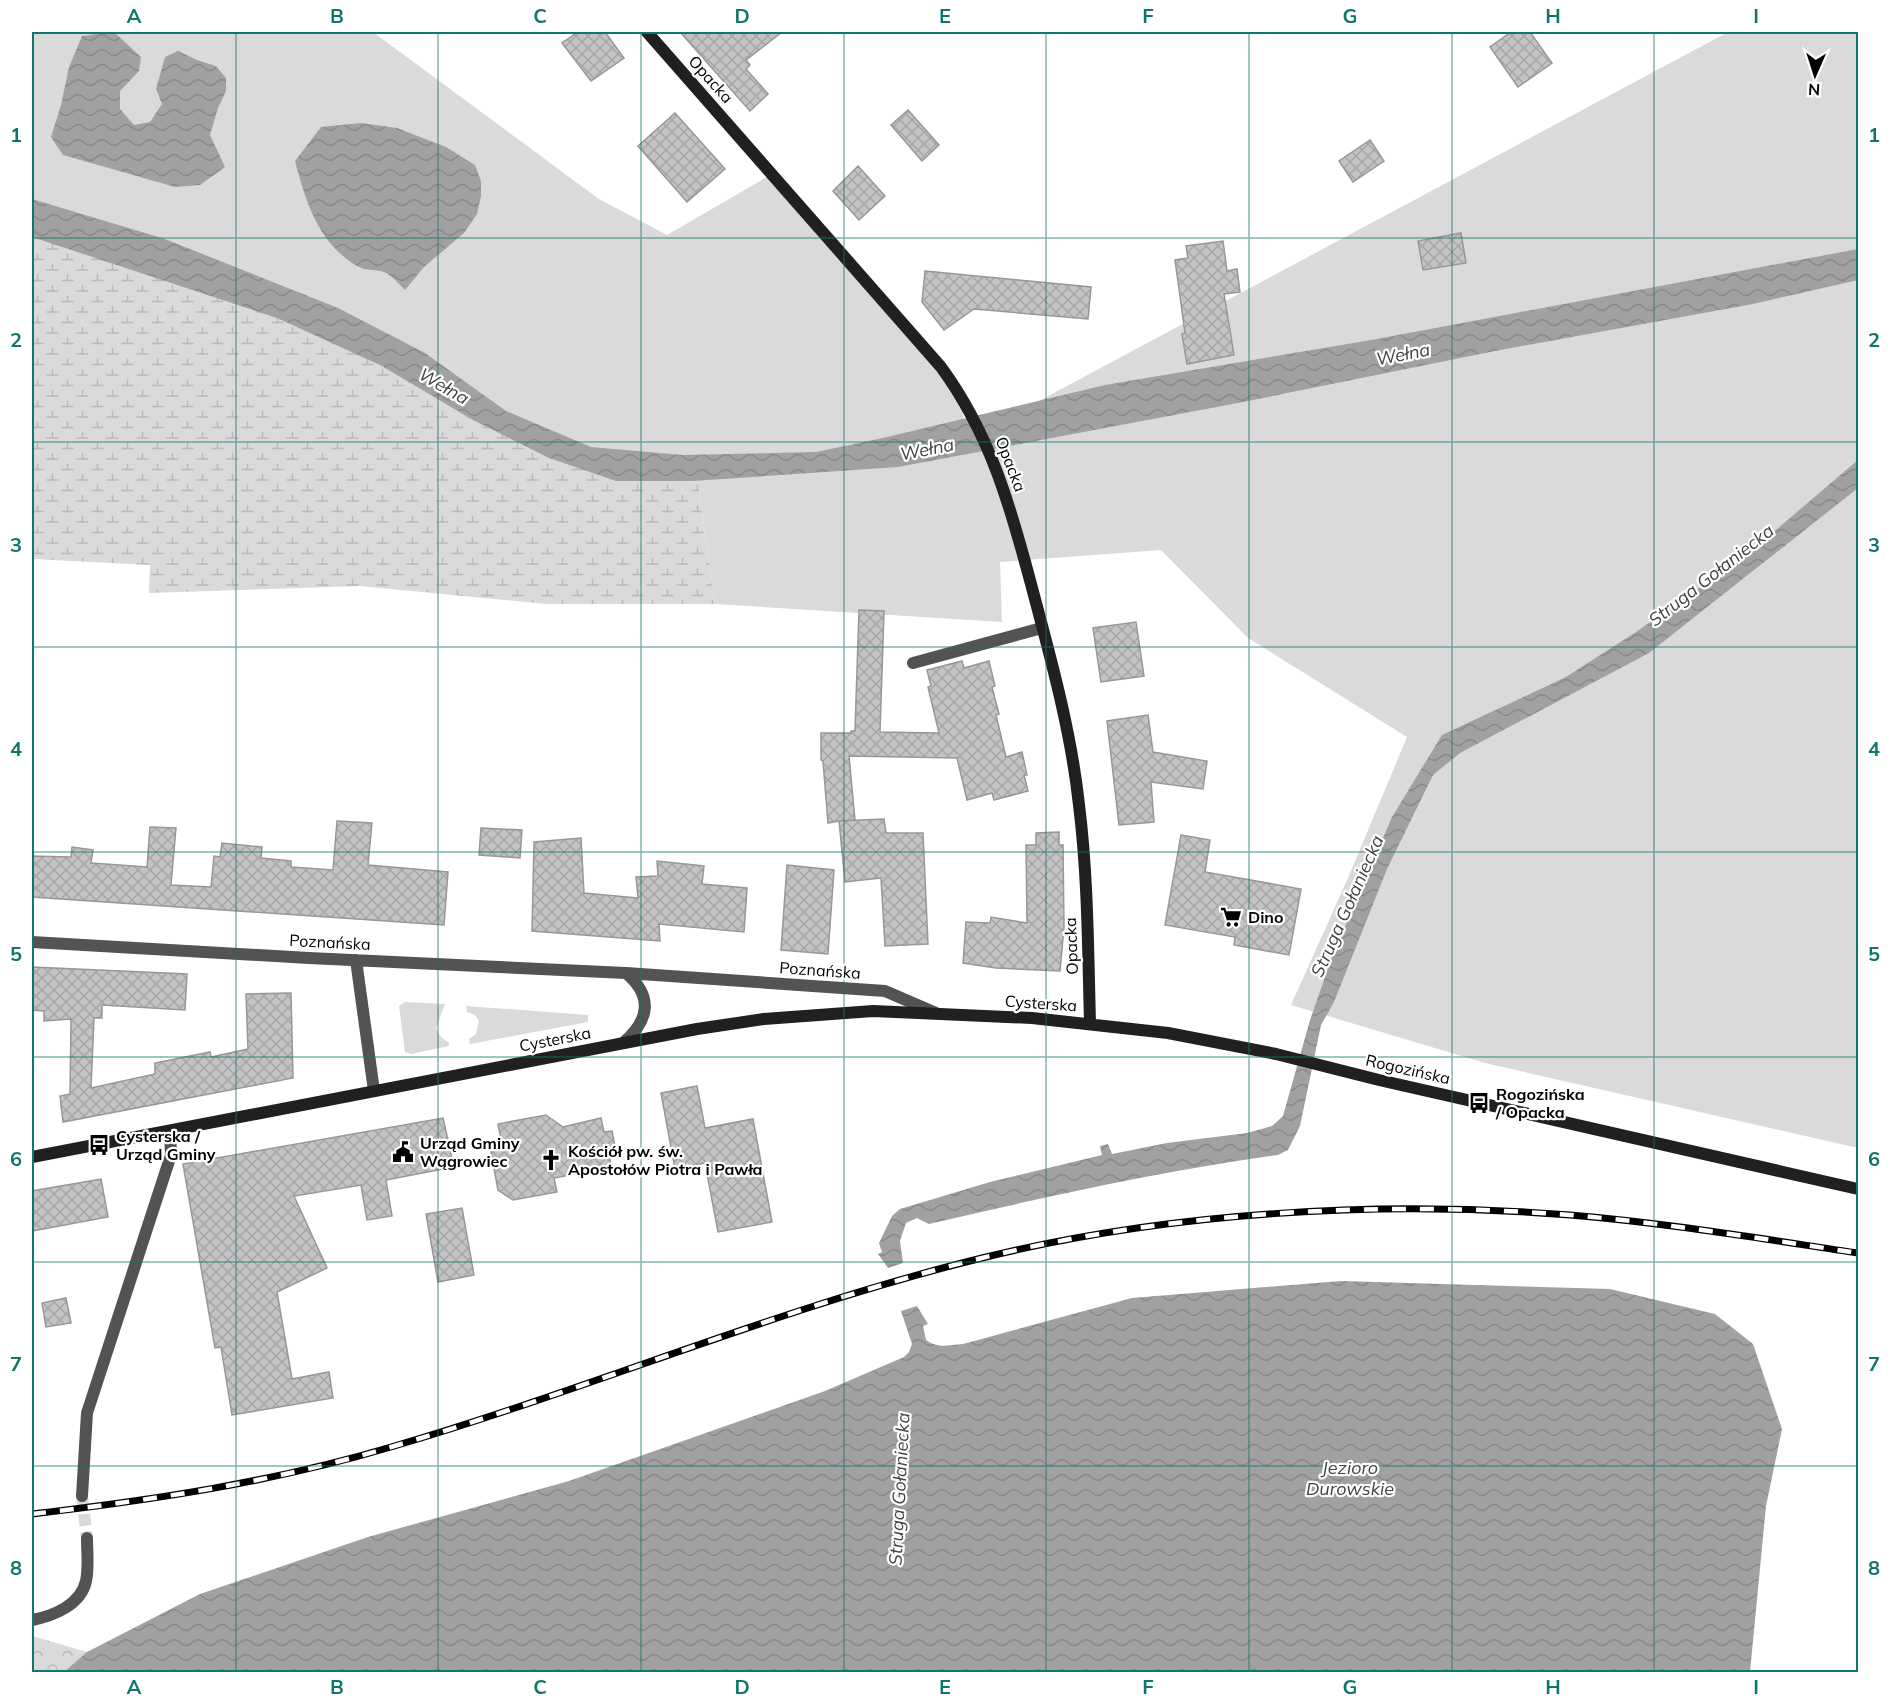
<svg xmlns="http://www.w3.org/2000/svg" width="1890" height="1704" viewBox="0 0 1890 1704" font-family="Mulish,sans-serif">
	<defs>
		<pattern id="wetland-marsh" width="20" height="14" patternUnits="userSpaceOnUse" patternTransform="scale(1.5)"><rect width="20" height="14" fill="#dadada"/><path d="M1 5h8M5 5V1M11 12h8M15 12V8" fill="none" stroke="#b9b9b9"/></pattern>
		<pattern id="park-crowns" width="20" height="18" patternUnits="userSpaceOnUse" patternTransform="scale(1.5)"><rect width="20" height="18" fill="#dadada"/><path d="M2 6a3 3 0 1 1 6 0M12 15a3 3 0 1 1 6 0" fill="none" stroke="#b9b9b9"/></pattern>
		<pattern id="water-waves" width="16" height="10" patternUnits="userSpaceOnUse" patternTransform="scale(1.5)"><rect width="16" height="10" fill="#a1a1a1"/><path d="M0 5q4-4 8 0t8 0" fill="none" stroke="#898989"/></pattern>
		<pattern id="building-cross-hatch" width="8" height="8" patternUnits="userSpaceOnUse" patternTransform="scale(1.5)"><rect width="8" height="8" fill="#c3c3c3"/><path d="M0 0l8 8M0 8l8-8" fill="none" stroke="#a6a6a6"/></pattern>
	</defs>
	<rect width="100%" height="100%" fill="#fff"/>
	<path fill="#dadada" d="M 32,32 L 373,32 L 599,199 L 667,235 L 772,174 L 958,390 L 968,439 L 1728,32 L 1858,32 L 1858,1148 L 1485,1063 L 1291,1005 L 1348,878 L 1407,737 L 1248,638 L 1161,550 L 1000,562 L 1002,622 L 715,604 L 696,470 L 604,466 L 32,219 Z
		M 405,1002 L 445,1004 L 436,1028 L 440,1036 L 449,1043 L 449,1046 L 411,1054 L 405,1052 L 399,1006 Z
		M 466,1006 L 588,1015 L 588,1022 L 470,1044 L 469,1039 L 476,1034 L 479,1021 L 475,1015 L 467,1012 Z"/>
	<path fill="url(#wetland-marsh)" d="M 32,219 L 285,306 L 556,450 L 696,470 L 715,604 L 547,604 L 360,586 L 149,593 L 150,565 L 32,559 Z"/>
	<path fill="url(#park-crowns)" d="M 32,1636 L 87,1652 L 74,1672 L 32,1672 Z"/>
	<path fill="url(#water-waves)" d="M 114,32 L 141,57 L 139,71 L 120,91 L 120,109 L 134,125 L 150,122 L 162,104 L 156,89 L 165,57 L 178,51 L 197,60 L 216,66 L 226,78 L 226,91 L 218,108 L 210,135 L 225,167 L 200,185 L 175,187 L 63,155 L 51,137 L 61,105 L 69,67 L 82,36 Z
		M 361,123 L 397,128 L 446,147 L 475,165 L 481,181 L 481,196 L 477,214 L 464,233 L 424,267 L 405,290 C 400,285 394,278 388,274 C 379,268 366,272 357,266 C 318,243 306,202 295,161 L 321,127 Z
		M 32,199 L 165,239 L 338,308 L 425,353 L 506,411 L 591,447 L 683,455 L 816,452 L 883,438 L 1105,385 L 1377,339 L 1858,249 L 1858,280 L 1753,304 L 1495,351 L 1243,402 L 898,467 L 693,481 L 616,481 L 549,458 L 473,420 L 380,365 L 277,318 L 32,237 Z
		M 1858,460 L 1858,488 L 1649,653 L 1460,753 L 1433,775 L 1387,869 L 1334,1002 L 1321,1025 L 1300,1126 L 1288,1150 L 1278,1155 C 1161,1171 1045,1197 929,1224 L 917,1218 L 906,1223 L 900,1241 L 903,1263 L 888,1268 L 878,1254 L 882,1252 L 879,1243 L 892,1216 L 900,1209 L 990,1182 L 1102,1155 L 1100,1146 L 1108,1144 L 1112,1154 L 1167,1143 L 1247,1133 L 1272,1126 L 1283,1116 L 1310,1020 L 1332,957 L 1392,817 L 1442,735 L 1566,677 L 1636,632 L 1750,552 Z
		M 1341,1281 L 1610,1289 L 1715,1314 L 1753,1344 L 1782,1429 L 1766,1506 L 1750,1672 L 64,1672 L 87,1652 L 200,1594 L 368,1537 L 569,1481 L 825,1391 L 904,1357 L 909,1352 L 912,1344 L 901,1311 L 917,1306 L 928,1324 L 923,1326 L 926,1340 C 938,1349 949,1345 963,1344 L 1132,1298 Z"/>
	<path fill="url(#building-cross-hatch)" stroke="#979797" stroke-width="1.5" d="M 578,32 L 605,32 L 624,58 L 591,81 L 562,43 Z
		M 680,32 L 782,32 L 746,60 L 750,65 L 746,69 L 768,94 L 750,111 Z
		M 1511,32 L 1530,32 L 1552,63 L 1518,87 L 1490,47 Z
		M 908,110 L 939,145 L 922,161 L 891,125 Z
		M 675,113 L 725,169 L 687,202 L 638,146 Z
		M 1370,140 L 1384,161 L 1353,182 L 1339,161 Z
		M 858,166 L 885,196 L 859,220 L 833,191 Z
		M 1461,233 L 1466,263 L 1423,270 L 1418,241 Z
		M 1223,241 L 1227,271 L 1237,269 L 1240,292 L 1224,294 L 1234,355 L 1187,364 L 1182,334 L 1185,333 L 1175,260 L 1188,258 L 1186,246 Z
		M 925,271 L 1091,287 L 1088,319 L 974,309 L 944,330 L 922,302 Z
		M 859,610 L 884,611 L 880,732 L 939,733 L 928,687 L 931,686 L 927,670 L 962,661 L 964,668 L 989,661 L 995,686 L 992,687 L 999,714 L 996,715 L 1006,757 L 1022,752 L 1027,775 L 1024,775 L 1028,791 L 994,800 L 992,793 L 967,800 L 957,758 L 849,756 L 855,820 L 839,821 L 884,819 L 886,833 L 923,833 L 928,944 L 885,946 L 881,878 L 845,882 L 839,821 L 828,823 L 823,761 L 821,760 L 821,733 L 851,733 L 851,731 L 855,731 Z
		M 1136,622 L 1144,676 L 1101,682 L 1093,628 Z
		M 1148,715 L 1153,752 L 1207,761 L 1203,789 L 1151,782 L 1154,822 L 1119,825 L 1107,721 Z
		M 337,821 L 372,823 L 368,865 L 448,872 L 444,925 L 32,897 L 32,856 L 71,857 L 72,847 L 93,850 L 91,863 L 147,867 L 150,827 L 176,828 L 171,885 L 211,887 L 214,856 L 220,857 L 222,843 L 262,847 L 261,858 L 291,861 L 291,867 L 333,870 Z
		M 481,828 L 522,830 L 520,858 L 479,855 Z
		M 1059,832 L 1059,845 L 1063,845 L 1064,927 L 1060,971 L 996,968 L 963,963 L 966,922 L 990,923 L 991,917 L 1027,923 L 1026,845 L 1036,845 L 1036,833 Z
		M 1181,835 L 1210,840 L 1205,872 L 1301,889 L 1289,955 L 1234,945 L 1235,937 L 1165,925 Z
		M 581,838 L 584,893 L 638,898 L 636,877 L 658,876 L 657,861 L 704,866 L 702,884 L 747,888 L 744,932 L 659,924 L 660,941 L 532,931 L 534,842 Z
		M 787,865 L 834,870 L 828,954 L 781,950 Z
		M 32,967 L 187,974 L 185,1010 L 102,1005 L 102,1018 L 94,1018 L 91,1088 L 155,1074 L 155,1063 L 210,1052 L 211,1057 L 248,1049 L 246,994 L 291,993 L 293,1078 L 63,1122 L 60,1096 L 70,1094 L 71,1019 L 44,1021 L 44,1011 L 32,1010 Z
		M 697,1086 L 705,1128 L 753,1119 L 772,1222 L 718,1232 L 705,1163 L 675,1169 L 661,1093 Z
		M 546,1115 L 563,1127 L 601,1118 L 604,1132 L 612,1131 L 616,1151 L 609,1153 L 611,1167 L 554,1178 L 557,1192 L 513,1200 L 498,1190 L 491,1152 L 494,1152 L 492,1142 L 501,1139 L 498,1124 Z
		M 443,1118 L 454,1167 L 386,1180 L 392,1216 L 367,1220 L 361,1185 L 294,1196 L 327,1268 L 277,1292 L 292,1379 L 329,1372 L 333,1398 L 232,1415 L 221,1347 L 215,1348 L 183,1164 Z
		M 101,1179 L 108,1217 L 32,1231 L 32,1191 Z
		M 462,1208 L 474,1275 L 438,1282 L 426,1214 Z
		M 66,1298 L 71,1323 L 46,1327 L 42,1303 Z"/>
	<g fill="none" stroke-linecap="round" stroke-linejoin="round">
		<path stroke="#d9d9d9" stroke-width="12" stroke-dasharray="12 6" stroke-linecap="butt" d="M 82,1496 L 87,1538"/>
		<path stroke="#535353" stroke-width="12" d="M 913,663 L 1042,628"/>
		<path stroke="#535353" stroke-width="12" d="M 32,942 L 309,958 L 626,973 L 885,991 L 936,1013
			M 356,960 L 374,1091
			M 623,1043 C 650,1020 653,996 626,973
			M 82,1496 L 87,1413 L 171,1155 L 170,1132
			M 32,1620 C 53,1616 81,1605 86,1581 C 89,1567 87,1552 87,1538"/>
		<path stroke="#202020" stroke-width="12" d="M 647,32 L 941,367 C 990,434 1010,505 1031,584 C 1050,656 1071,730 1079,805 C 1088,877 1088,951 1090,1023
			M 32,1157 L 697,1029 L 764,1019 L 873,1011 L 1032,1018 L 1168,1033 L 1276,1054 L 1379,1080 L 1858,1189"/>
		<defs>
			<path id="rail" d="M 32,1514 C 153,1500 273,1482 391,1447 C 590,1389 781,1307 982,1258 C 1168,1212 1379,1200 1570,1215 C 1667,1223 1763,1239 1858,1253"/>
		</defs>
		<use href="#rail" stroke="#000" stroke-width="7"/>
		<use href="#rail" stroke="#fff" stroke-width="4.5" stroke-dasharray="14" stroke-linecap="butt"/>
	</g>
	<path fill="none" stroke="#0f766e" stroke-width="1.5" stroke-opacity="0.55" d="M 236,32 L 236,1672M 438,32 L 438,1672M 641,32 L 641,1672M 844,32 L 844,1672M 1046,32 L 1046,1672M 1249,32 L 1249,1672M 1452,32 L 1452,1672M 1654,32 L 1654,1672M 32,238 L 1858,238M 32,442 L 1858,442M 32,647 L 1858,647M 32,852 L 1858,852M 32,1057 L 1858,1057M 32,1262 L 1858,1262M 32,1466 L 1858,1466"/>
	<defs>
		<symbol id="supermarket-bare" viewBox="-9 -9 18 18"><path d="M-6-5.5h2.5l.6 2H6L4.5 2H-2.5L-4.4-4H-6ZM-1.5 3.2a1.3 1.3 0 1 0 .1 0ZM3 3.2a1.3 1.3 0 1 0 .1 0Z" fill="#000" stroke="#fff" stroke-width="2.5" paint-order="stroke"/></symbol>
		<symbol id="bus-bare" viewBox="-9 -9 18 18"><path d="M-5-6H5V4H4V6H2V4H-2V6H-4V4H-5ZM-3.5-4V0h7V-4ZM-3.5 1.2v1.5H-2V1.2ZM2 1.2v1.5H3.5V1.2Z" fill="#000" stroke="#fff" stroke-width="2.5" paint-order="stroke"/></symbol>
		<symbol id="civic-bare" viewBox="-9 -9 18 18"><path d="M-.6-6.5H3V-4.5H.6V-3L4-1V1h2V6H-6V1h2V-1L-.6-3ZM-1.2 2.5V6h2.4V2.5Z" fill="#000" stroke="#fff" stroke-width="2.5" paint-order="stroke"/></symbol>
		<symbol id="church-bare" viewBox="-9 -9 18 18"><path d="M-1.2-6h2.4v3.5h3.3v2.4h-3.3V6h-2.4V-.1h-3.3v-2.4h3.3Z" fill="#000" stroke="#fff" stroke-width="2.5" paint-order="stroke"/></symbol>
	</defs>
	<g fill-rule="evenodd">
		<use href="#supermarket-bare" x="1216" y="902" width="30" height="30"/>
		<use href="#bus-bare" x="1464" y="1088" width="30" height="30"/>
		<use href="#bus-bare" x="84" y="1130" width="30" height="30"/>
		<use href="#civic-bare" x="388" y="1137" width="30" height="30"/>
		<use href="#church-bare" x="536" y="1145" width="30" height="30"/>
	</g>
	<g text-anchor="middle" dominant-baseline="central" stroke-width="4.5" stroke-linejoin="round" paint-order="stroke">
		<g font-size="16" fill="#000" stroke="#fff">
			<text transform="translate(711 79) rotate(48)">Opacka</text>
			<text transform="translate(1011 464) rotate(69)">Opacka</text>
			<text transform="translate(330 942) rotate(3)">Poznańska</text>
			<text transform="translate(1071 946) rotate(-92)">Opacka</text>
			<text transform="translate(820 970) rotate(4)">Poznańska</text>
			<text transform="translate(1041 1003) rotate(4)">Cysterska</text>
			<text transform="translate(555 1039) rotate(-11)">Cysterska</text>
			<text transform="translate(1408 1069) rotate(13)">Rogozińska</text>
		</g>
		<g font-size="16" font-weight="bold" fill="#000" stroke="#fff" text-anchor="start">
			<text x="1248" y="917">Dino</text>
			<text x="1496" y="1094">Rogozińska<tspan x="1496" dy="18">/ Opacka</tspan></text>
			<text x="116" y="1136">Cysterska /<tspan x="116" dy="18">Urząd Gminy</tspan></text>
			<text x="420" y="1143">Urząd Gminy<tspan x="420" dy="18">Wągrowiec</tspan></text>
			<text x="568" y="1151">Kościół pw. św.<tspan x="568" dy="18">Apostołów Piotra i Pawła</tspan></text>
		</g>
		<g font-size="18" font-style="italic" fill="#424242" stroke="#fff">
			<text transform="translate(1403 354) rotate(-11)">Wełna</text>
			<text transform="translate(444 386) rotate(30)">Wełna</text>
			<text transform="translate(927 449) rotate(-11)">Wełna</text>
			<text transform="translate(1711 575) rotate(-38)">Struga Gołaniecka</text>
			<text transform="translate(1347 906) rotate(-66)">Struga Gołaniecka</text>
			<text x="1350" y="1467">Jezioro<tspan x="1350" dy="21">Durowskie</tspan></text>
			<text transform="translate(899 1489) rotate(-87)">Struga Gołaniecka</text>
		</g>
	</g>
	<rect width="1890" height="1704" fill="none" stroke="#ffffff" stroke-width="66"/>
	<g transform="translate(1815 75) rotate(183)" stroke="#ffffff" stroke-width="4.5" paint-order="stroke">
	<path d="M0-4.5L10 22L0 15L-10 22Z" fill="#000000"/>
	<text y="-9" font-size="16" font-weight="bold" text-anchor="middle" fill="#000000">N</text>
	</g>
	<rect x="33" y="33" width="1824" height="1638" fill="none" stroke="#0f766e" stroke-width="2"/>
	<g font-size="20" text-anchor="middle" font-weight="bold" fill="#0f766e">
		<text x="134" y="23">A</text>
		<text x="337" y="23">B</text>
		<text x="540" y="23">C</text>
		<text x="742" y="23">D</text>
		<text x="945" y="23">E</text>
		<text x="1148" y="23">F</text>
		<text x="1350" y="23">G</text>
		<text x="1553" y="23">H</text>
		<text x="1756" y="23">I</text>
		<text x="16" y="142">1</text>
		<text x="1874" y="142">1</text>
		<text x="16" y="347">2</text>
		<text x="1874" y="347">2</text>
		<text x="16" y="552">3</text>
		<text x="1874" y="552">3</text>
		<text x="16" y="756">4</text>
		<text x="1874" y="756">4</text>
		<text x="16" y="961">5</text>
		<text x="1874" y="961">5</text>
		<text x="16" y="1166">6</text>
		<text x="1874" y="1166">6</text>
		<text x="16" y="1371">7</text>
		<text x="1874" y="1371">7</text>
		<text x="16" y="1575">8</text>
		<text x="1874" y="1575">8</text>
		<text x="134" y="1694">A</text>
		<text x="337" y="1694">B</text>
		<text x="540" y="1694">C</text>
		<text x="742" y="1694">D</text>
		<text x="945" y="1694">E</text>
		<text x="1148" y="1694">F</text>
		<text x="1350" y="1694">G</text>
		<text x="1553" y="1694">H</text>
		<text x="1756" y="1694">I</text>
	</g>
</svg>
